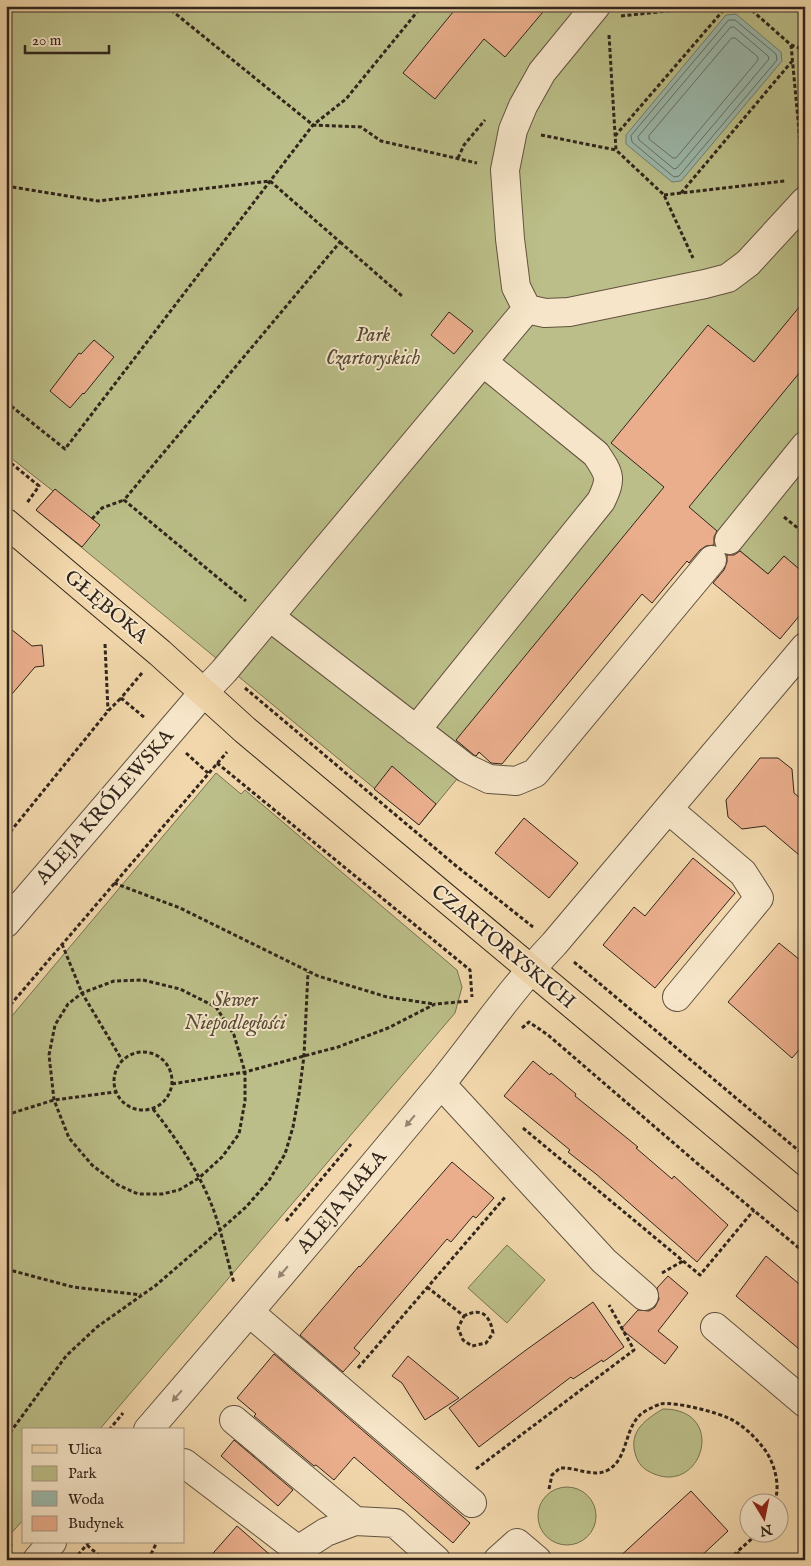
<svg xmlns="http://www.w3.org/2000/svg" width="811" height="1566" viewBox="0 0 811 1566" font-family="'IM FELL English',serif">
	<rect width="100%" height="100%" fill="#f1d7ab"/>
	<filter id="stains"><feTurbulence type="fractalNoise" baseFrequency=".004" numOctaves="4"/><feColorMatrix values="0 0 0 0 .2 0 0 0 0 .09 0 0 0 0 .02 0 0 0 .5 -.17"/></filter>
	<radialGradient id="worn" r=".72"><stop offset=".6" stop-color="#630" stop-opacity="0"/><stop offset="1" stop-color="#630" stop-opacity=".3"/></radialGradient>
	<path fill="#bbbe88" stroke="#767252" d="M 6,6 L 805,6 L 805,574 L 784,556 L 768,574 L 684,504 L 419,825 L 36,510 L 53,491 L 6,454 Z
		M 216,773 L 241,794 L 245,790 L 457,970 L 462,987 L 455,1013 L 99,1430 L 24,1430 L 24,1519 L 6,1539 L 6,1023 Z
		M 507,1245 L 545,1280 L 507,1323 L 468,1288 Z
		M 663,1409 C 730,1409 701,1501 648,1471 C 641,1467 637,1461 635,1453 C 629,1431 646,1419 663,1409 Z
		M538 1516a29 29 0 1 1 58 0a29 29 0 1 1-58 0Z"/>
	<path fill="#9bb9ac" stroke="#717e72" d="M 736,14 L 781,52 L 782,61 L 681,181 L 672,182 L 626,144 L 626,135 L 726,15 Z"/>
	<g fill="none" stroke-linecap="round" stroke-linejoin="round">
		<path stroke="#666f64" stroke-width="1" d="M 729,20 L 735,20 L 776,54 L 777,60 L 679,176 L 674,177 L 632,142 L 631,136 Z
			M 731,27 L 734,27 L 768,56 L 769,59 L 677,168 L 674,169 L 639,140 L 638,137 Z
			M 732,38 L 735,38 L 758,57 L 758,60 L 676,158 L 673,158 L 649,139 L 649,136 Z"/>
	</g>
	<path fill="#eaae8c" stroke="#31251c" d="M 458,6 L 548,6 L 505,57 L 484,39 L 435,99 L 403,73 Z
		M 805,300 L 805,366 L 689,507 L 717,531 L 714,537 L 714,545 L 706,546 L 700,550 L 689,563 L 687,561 L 652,603 L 642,594 L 502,764 L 491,763 L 479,752 L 476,756 L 474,755 L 456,740 L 664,487 L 611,443 L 708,325 L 754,362 Z
		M 449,312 L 473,331 L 454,354 L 431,335 Z
		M 94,340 L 114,357 L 84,394 L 83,393 L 70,408 L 50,391 L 79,353 L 81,354 Z
		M 55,489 L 100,525 L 82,547 L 36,510 Z
		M 740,551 L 768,574 L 784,556 L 805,574 L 805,609 L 780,639 L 713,583 L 724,570 L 727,562 L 727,555 L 734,555 Z
		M 6,625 L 32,646 L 42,645 L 44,666 L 35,667 L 6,701 Z
		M 760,758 L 778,758 L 792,769 L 794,793 L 805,802 L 805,860 L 765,826 L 742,829 L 728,817 L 726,800 Z
		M 392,766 L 436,804 L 419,825 L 374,789 Z
		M 524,818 L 578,863 L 549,898 L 495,853 Z
		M 693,858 L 735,893 L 655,988 L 603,945 L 634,907 L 645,916 Z
		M 779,943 L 805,964 L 805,1043 L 792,1058 L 728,1002 Z
		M 533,1061 L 550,1075 L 551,1073 L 576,1094 L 575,1096 L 638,1147 L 636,1148 L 672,1179 L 674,1176 L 728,1225 L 697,1262 L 596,1174 L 568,1152 L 570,1150 L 504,1096 Z
		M 452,1162 L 494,1198 L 476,1218 L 473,1216 L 451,1242 L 447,1239 L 354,1348 L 360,1353 L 343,1372 L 300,1335 L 359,1266 L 360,1267 Z
		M 766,1256 L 805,1289 L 805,1354 L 736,1296 Z
		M 668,1276 L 688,1293 L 658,1331 L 678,1347 L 665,1364 L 621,1329 L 638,1310 L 649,1311 L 655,1307 L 659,1299 L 657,1288 Z
		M 593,1302 L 624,1347 L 603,1362 L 602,1360 L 573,1379 L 571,1377 L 479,1447 L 449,1408 L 526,1350 Z
		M 274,1354 L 470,1523 L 453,1543 L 354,1457 L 334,1480 L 316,1465 L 314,1466 L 254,1416 L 256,1414 L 237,1398 Z
		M 408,1356 L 432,1376 L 459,1398 L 425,1420 L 402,1383 L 392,1376 Z
		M 234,1440 L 293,1490 L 278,1506 L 221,1456 Z
		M 691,1491 L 728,1531 L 697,1560 L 616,1560 Z
		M 237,1526 L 276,1560 L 207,1560 Z"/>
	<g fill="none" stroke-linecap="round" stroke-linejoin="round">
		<defs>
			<path id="minor" d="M 596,6 L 542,72 L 523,106 L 513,130 L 505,170 L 510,239 L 516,287 L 527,309 L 545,313 L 569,312 L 705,284 L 728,278 L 748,263 L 805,201
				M 729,540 L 805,446
				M 270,617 L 466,768 L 489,779 L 516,781 L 535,773 L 712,560
				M 416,730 L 601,501 C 612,478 610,475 596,454 L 483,362
				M 668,809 L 743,873 L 759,898 L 677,997
				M 6,923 L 204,692 L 224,671 L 527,309
				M 441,1084 L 604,1261 L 644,1296
				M 249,1312 L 472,1503
				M 715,1327 L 805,1403
				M 234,1420 L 355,1521
				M 148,1430 C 246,1316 344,1201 440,1085 C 478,1038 512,988 554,944 L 805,647
				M 184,1463 L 298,1550 L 326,1532 L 355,1521 L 395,1523 L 436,1560
				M 37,1560 L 52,1542
				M 498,1560 L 517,1543 L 537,1560"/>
			<path id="major" d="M 6,523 L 160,653 L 245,730 L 805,1199"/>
		</defs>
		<use href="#minor" stroke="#615240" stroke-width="30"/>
		<use href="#major" stroke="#31251c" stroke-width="30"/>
		<path stroke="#31251c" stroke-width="3" stroke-dasharray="4 2.5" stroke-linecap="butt" d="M 166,6 L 313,125 L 361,127 L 381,141 L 477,163
			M 747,6 L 791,45 L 805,50
			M 621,16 L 715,6
			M 609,35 L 616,150 L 664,195 L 693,258
			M 791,45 L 803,173
			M 541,135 L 616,150
			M 615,136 L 727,6
			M 458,158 L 464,145 L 485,120
			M 6,186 L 98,201 L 270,181 L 340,242 L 124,500 L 246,601
			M 681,193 L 793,60
			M 664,195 L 785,181
			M 340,242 L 402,296
			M 6,402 L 65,449 L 313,125 L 346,99 L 422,6
			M 6,459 L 39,486 L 27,503
			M 784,517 L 805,534
			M 92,519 L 102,508 L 124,500
			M 105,644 L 108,711
			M 142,673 L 121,698 L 145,718
			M 245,688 L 455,865 L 533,927
			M 186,753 L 208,773
			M 217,763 L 470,970 L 472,997
			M 6,837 L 108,711 L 121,698
			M 114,883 L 180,908 L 318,976 L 387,997 L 434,1004
			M 62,944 L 82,993 L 122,1060
			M 574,962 L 805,1156
			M 143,980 L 180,989 L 216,1007 L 234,1035 L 245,1072 L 245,1101 L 239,1134 L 222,1157 L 199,1178 L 179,1190 L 162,1194 L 138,1194 L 118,1185 L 92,1165 L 69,1138 L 54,1100 L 49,1055 L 55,1025 L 68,1004 L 82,993 L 114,981 Z
			M 6,1010 L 227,752
			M 522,1028 L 529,1022 L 548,1035 L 698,1164 L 805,1253
			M114 1081a29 29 0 1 1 58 0a29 29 0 1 1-58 0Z
			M 172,1084 L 245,1072 L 304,1056 L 338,1047 L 388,1028 L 435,1004 L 470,1001
			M 153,1109 C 175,1137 196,1167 210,1201 C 221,1227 226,1256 234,1283
			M 6,1115 L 54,1100 L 115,1092
			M 523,1128 L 700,1275 L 754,1210
			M 286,1221 L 351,1144
			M 6,1269 L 73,1287 L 141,1295
			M 662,1273 L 683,1261
			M 427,1287 L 464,1316 L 458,1328 L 463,1340 L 472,1346 L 486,1343 L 493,1333 C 490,1315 481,1307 464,1316
			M 358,1368 L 506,1196
			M 109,1430 L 123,1413
			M 6,1438 L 66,1356 L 97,1327 L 155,1286 L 219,1231 L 246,1207 L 268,1182 L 285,1154 L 293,1127 L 299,1094 L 304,1056 L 308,972
			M 476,1469 L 634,1350 L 609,1305
			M 549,1489 L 552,1475 L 560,1468 C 577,1467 593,1478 608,1470 C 628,1459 624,1430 640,1415 C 644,1411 655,1406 660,1404 C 674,1401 722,1413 734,1421 C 746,1428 756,1438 765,1450 C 775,1464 781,1487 774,1504
			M 87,1545 L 104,1560
			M 6,1551 L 12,1544
			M 78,1555 L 89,1542
			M 148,1560 L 157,1542
			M 729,1560 L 737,1552
			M 744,1560 L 737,1552 L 757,1534
			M 795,1560 L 805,1548"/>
		<use href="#minor" stroke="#f6e5c8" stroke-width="28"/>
		<use href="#major" stroke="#f1d7ab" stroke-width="28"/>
	</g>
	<defs><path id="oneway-solid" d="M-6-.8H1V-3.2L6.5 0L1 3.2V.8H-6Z" transform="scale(1.25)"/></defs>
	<g fill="#948572">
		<use href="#oneway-solid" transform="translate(410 1121) rotate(130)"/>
		<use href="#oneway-solid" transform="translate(283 1272) rotate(130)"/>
		<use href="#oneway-solid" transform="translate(177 1396) rotate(131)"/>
	</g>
	<g text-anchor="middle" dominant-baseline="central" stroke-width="4" stroke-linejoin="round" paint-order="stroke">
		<g font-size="20" font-style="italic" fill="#544b37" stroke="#f6e5c8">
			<text x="373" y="335">Park<tspan x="373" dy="23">Czartoryskich</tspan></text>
			<text x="235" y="1000">Skwer<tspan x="235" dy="23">Niepodległości</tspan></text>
		</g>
		<g font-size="20" fill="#31251c" stroke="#f6e5c8">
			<text transform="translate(106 607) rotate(40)">GŁĘBOKA</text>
			<text transform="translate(105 807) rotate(-49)">ALEJA KRÓLEWSKA</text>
			<text transform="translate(503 947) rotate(40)">CZARTORYSKICH</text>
			<text transform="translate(342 1202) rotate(-50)">ALEJA MAŁA</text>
		</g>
	</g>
	<rect width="811" height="1566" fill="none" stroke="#f1d7ab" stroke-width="25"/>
	<rect x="8" y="8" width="796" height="1551" fill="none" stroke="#31251c" stroke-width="2.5"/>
	<rect x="12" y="12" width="786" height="1541" fill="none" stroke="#31251c"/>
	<rect x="22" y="1428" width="162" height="115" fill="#f6e5c8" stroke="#a79883"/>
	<rect x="32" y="1445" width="25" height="8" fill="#f1d7ab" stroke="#a79883"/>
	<text x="68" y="1454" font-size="15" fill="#31251c">Ulica</text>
	<rect x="32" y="1466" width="25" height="15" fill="#bbbe88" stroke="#a79883"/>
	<text x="68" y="1478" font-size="15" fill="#31251c">Park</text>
	<rect x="32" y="1491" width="25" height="15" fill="#9bb9ac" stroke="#a79883"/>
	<text x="68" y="1504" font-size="15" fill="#31251c">Woda</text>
	<rect x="32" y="1516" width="25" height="15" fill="#eaae8c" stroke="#a79883"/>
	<text x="68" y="1528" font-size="15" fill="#31251c">Budynek</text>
	<g transform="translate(764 1518) rotate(170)"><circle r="24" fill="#f6e5c8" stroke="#a79883"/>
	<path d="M0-4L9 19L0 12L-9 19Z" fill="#8f2418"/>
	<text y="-8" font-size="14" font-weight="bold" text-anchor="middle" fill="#31251c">N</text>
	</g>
	<path d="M25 45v8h84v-8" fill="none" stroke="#31251c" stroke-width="2.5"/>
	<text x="32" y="45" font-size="15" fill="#31251c" stroke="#f6e5c8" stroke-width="4" paint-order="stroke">20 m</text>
	<rect width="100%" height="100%" filter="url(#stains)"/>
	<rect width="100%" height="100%" fill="url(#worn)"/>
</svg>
